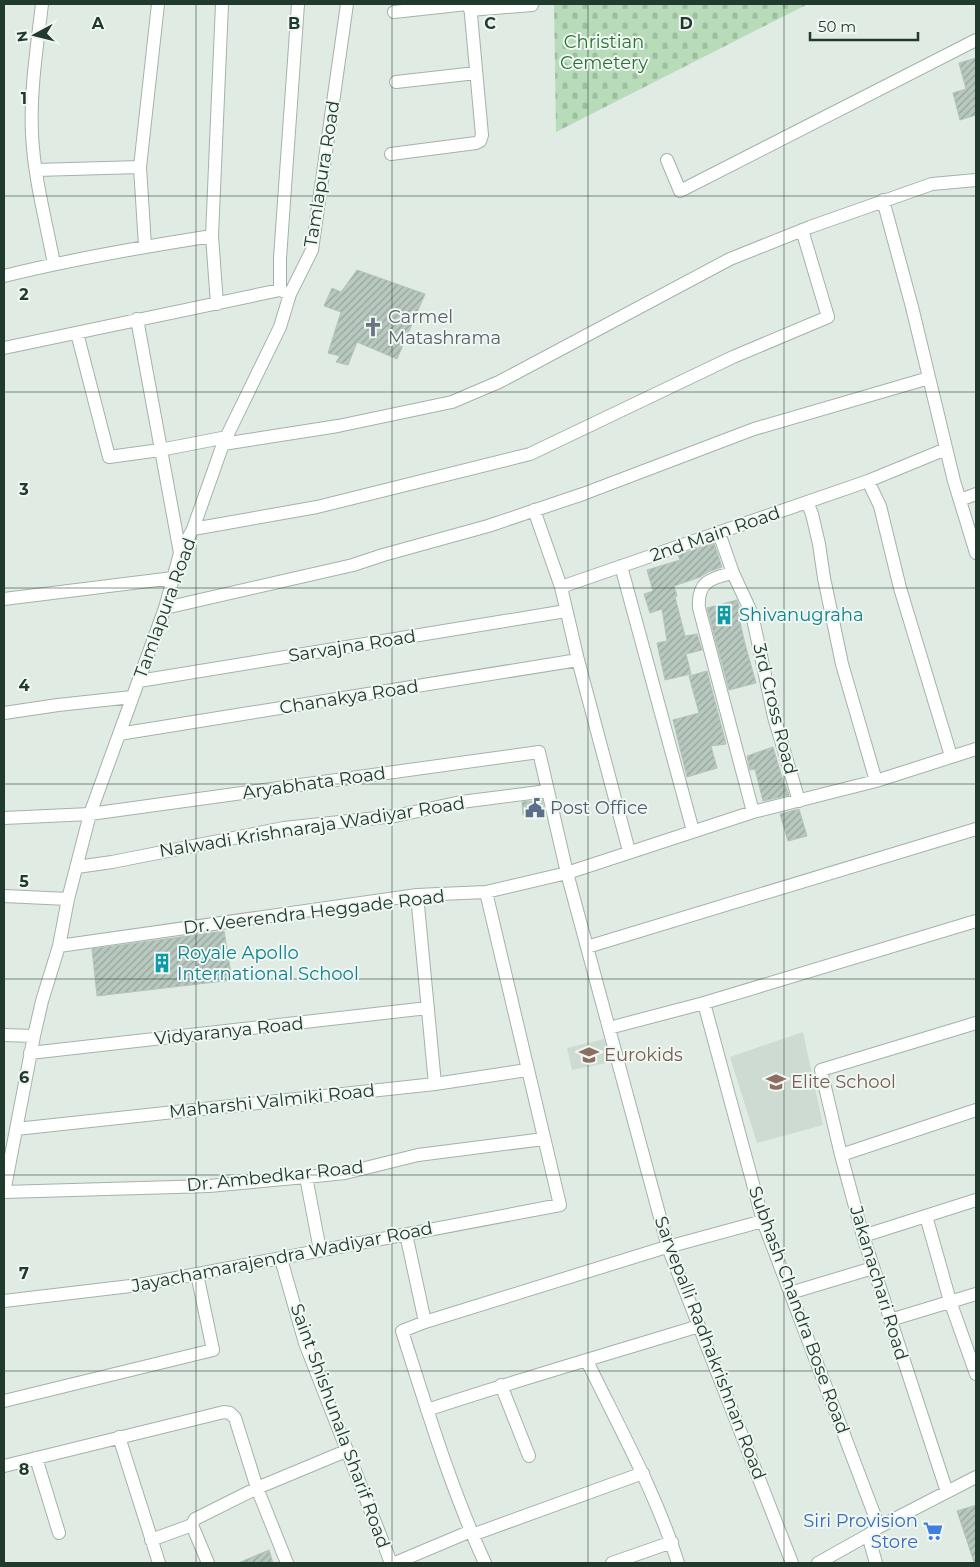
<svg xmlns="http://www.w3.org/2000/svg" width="980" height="1567" viewBox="0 0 980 1567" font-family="Montserrat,sans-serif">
	<defs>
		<pattern id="cemetery-stones" width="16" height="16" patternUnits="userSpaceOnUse" patternTransform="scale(1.25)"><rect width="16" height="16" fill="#b8dcba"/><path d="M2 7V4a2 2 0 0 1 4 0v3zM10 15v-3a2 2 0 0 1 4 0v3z" fill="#9ebea0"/></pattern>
		<pattern id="building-hatch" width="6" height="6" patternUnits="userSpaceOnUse" patternTransform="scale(1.25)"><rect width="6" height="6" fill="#b8c8bf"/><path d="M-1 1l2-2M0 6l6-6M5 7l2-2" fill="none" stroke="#95a49c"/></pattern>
	</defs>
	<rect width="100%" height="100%" fill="#e0ebe3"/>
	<path fill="#cedbd2" d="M 803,1032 L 823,1125 L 757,1143 L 730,1057 Z
		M 604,1039 L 611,1062 L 572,1070 L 567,1048 Z"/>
	<path fill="url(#cemetery-stones)" d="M 554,4 L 808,4 L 556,132 Z"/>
	<path fill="url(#building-hatch)" stroke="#b2c4b9" d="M 976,58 L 976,115 L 960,120 L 953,93 L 966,89 L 959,63 Z
		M 357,270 L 425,294 L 397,359 L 357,342 L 348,365 L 336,362 L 340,356 L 328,353 L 341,312 L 324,306 L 332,288 L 341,292 Z
		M 714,543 L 722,567 L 708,572 L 700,577 L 674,586 L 677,596 L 675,597 L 685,636 L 697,634 L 702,650 L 686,654 L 691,674 L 665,680 L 657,643 L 667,641 L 662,609 L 650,613 L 644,594 L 653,591 L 647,570 L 680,560 L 678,555 Z
		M 737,600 L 743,621 L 740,622 L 745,644 L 756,683 L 729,690 L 707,608 Z
		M 707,671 L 726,744 L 711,746 L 717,768 L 687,777 L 673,720 L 699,713 L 689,676 Z
		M 773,747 L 784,784 L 785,784 L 789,795 L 763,801 L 755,769 L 750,770 L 747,756 Z
		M 542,800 L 545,815 L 523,815 L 522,802 Z
		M 799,809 L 807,836 L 788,841 L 780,814 Z
		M 224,931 L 232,980 L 97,996 L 92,949 Z
		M 976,1505 L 976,1562 L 974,1562 L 957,1511 Z
		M 269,1550 L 273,1563 L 238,1563 Z"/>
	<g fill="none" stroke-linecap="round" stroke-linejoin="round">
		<defs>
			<path id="minor" d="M 42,4 C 37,47 30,91 32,134 C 34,178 46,221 54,264
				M 470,10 L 532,5
				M 394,12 L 467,4
				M 396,82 L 476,73
				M 391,154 L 476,143 L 480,141 L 482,135 L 470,4
				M 667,160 L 680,191 L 976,40
				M 36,170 L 140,167
				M 883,200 L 912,307 L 954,481 L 976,553
				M 212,236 L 222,4
				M 145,246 L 140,167 L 158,4
				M 4,276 C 72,259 142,247 212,236 L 217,304
				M 280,290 L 280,258 L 298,4
				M 137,319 L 180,553
				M 77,333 L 109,457 L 160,450 L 227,437
				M 4,348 L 280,290 L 290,294
				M 223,444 L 338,426 L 452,402 L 499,382 L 730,259 L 810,227 L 932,184 L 976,180
				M 868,481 L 880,506 L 900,588 L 951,756
				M 960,500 L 976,494
				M 807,502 L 812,514 L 819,544 L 824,578 L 842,664 L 876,781
				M 534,510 L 561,587 L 578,660 L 629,851
				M 193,529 L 317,507 L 530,454 L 733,357 L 828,317 L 802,230
				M 719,533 L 733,573 L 752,614 L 774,717 L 799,801
				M 621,566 L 693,831
				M 733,573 C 710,578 697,582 699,608 L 753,812
				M 561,587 L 868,481 L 946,449
				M 4,599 L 173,578
				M 165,608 L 353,565 L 383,555 L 488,526 L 583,494 L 754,429 L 929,378
				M 139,681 L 566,611
				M 4,713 L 58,705 L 132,697
				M 119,734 L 578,660
				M 4,818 L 90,814 L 539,752 L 567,873 L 668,1247 L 792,1563
				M 77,867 L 112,862 L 284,828 L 395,816 L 461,802 L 547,791
				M 417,895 L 435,1084
				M 4,896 L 68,899
				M 59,946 L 417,895 L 486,892 L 567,873 L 753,812 L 876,781 L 976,749
				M 587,947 L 976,829
				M 704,1003 L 763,1221 L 879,1527
				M 609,1028 L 704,1003 L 976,921
				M 4,1035 L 34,1036
				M 30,1053 L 428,1008
				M 16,1129 L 435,1084 L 527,1070
				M 841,1155 L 976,1110
				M 306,1177 L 320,1250
				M 4,1192 L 34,1036 L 42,1001 L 59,946 L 68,899 L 90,814 L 165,608 L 180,553 L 193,529 L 223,444 L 280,327 L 290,294 L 312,250 L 347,4
				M 4,1192 L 209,1186 L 306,1177 L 345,1173 L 418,1155 L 544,1139
				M 926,1216 L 950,1301 L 976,1374
				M 406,1234 L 425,1322
				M 863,1236 L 976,1200
				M 281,1259 L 305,1343 L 391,1563
				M 790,1293 L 873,1268
				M 4,1301 L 139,1285 L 560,1205 L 486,892
				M 890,1320 L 976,1294
				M 587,1361 C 619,1427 656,1493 678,1563
				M 501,1385 L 529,1456
				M 4,1401 L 213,1350 L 197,1274
				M 427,1410 C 517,1380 608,1354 699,1326
				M 119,1437 L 159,1563
				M 36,1458 L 59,1533
				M 4,1466 L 224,1412 L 230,1413 L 235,1418 L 257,1488 L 287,1563
				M 947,1492 L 863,1236 L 841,1155 L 821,1070 L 976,1023
				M 192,1525 L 208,1563
				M 472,1535 L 643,1473
				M 868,1535 L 876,1563
				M 151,1540 L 192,1525 L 195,1519 L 257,1488 L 346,1451
				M 395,1563 L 471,1531
				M 485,1563 C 451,1489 427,1409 402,1331 L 425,1322 L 660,1249 L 763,1221
				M 612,1563 L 672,1542
				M 818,1563 L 868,1535 L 879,1527 L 976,1477"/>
		</defs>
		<use href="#minor" stroke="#a3b3a9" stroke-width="14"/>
		<use href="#minor" stroke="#fff" stroke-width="12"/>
	</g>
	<path fill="none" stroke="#203b2e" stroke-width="1" stroke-opacity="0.55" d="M 196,4 L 196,1563M 392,4 L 392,1563M 588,4 L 588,1563M 784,4 L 784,1563M 4,196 L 976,196M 4,392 L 976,392M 4,588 L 976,588M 4,784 L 976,784M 4,979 L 976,979M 4,1175 L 976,1175M 4,1371 L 976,1371"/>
	<defs>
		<symbol id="church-bare" viewBox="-9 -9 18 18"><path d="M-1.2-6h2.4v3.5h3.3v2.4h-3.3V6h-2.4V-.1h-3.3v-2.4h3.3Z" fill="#6b7280" stroke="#f0f7f2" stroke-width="2.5" paint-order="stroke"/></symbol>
		<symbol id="building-bare" viewBox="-9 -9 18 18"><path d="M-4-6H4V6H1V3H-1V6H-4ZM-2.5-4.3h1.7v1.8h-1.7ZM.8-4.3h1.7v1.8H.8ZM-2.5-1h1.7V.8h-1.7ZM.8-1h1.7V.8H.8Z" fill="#0f9aa8" stroke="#f0f7f2" stroke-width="2.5" paint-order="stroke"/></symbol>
		<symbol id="civic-bare" viewBox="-9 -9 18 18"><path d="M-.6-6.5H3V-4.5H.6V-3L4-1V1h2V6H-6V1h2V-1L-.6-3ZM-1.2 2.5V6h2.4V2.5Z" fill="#5c6f8a" stroke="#f0f7f2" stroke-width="2.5" paint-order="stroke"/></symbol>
		<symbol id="school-bare" viewBox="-9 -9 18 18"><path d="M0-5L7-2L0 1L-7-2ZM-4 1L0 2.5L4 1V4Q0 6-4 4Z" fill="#8d6e63" stroke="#f0f7f2" stroke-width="2.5" paint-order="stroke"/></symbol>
		<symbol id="supermarket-bare" viewBox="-9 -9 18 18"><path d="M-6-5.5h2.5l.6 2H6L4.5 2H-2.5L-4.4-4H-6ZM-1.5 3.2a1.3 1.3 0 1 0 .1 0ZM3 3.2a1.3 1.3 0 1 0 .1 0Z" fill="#3f7fe0" stroke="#f0f7f2" stroke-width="2.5" paint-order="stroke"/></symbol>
	</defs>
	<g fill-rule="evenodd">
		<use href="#church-bare" x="359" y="313" width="28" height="28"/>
		<use href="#building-bare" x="710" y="601" width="28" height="28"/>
		<use href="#civic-bare" x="521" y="794" width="28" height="28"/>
		<use href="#building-bare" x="148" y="949" width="28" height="28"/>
		<use href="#school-bare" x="575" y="1041" width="28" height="28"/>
		<use href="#school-bare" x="762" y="1068" width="28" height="28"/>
		<use href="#supermarket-bare" x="919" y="1517" width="28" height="28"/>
	</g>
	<g text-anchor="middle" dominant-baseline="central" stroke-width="4" stroke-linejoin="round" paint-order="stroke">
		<g font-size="18" fill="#2b7237" stroke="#f0f7f2">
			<text x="604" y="42">Christian<tspan x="604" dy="21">Cemetery</tspan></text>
		</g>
		<g font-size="18" fill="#203b2e" stroke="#f0f7f2">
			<text transform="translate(322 174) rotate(-81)">Tamlapura Road</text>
			<text transform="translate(715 534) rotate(-19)">2nd Main Road</text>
			<text transform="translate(165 608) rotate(-70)">Tamlapura Road</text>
			<text transform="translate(352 646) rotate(-9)">Sarvajna Road</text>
			<text transform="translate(349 697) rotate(-9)">Chanakya Road</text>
			<text transform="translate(775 709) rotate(76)">3rd Cross Road</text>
			<text transform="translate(314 783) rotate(-8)">Aryabhata Road</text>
			<text transform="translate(312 827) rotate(-9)">Nalwadi Krishnaraja Wadiyar Road</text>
			<text transform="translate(314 912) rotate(-7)">Dr. Veerendra Heggade Road</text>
			<text transform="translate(229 1031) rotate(-6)">Vidyaranya Road</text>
			<text transform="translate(272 1101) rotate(-6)">Maharshi Valmiki Road</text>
			<text transform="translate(275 1176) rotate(-6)">Dr. Ambedkar Road</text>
			<text transform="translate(282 1257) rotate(-11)">Jayachamarajendra Wadiyar Road</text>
			<text transform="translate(879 1283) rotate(73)">Jakanachari Road</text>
			<text transform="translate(799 1310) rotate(70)">Subhash Chandra Bose Road</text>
			<text transform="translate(710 1348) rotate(69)">Sarvepalli Radhakrishnan Road</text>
			<text transform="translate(340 1426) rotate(70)">Saint Shishunala Sharif Road</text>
		</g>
		<g font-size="18" fill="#5b616d" stroke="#f0f7f2" text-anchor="start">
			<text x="388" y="317">Carmel<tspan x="388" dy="21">Matashrama</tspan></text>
		</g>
		<g font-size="18" fill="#0d838f" stroke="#f0f7f2" text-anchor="start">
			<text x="739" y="615">Shivanugraha</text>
			<text x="177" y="953">Royale Apollo<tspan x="177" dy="21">International School</tspan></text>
		</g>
		<g font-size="18" fill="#4e5e75" stroke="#f0f7f2" text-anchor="start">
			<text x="550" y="808">Post Office</text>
		</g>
		<g font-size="18" fill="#785e54" stroke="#f0f7f2" text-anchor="start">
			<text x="604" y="1055">Eurokids</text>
			<text x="791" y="1082">Elite School</text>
		</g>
		<g font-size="18" fill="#366cbe" stroke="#f0f7f2" text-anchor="end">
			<text x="918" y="1521">Siri Provision<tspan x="918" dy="21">Store</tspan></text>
		</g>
	</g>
	<g font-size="16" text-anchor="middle" font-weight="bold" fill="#203b2e" stroke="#f0f7f2" stroke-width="4" stroke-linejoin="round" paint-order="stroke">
		<text x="98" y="29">A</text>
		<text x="294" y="29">B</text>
		<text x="490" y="29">C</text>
		<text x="686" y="29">D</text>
		<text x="24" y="104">1</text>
		<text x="24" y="300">2</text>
		<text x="24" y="495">3</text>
		<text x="24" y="691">4</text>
		<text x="24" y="887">5</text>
		<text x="24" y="1083">6</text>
		<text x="24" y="1279">7</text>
		<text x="24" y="1475">8</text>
	</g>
	<rect width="980" height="1567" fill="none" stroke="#203b2e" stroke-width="10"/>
	<g transform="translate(35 35) rotate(263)" stroke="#f0f7f2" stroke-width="4" paint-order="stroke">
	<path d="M0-4L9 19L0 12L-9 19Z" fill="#203b2e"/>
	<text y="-8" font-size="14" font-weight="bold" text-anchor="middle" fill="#203b2e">N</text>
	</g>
	<path d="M810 32v8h108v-8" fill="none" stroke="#203b2e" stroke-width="2.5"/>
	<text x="818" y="32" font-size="15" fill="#203b2e" stroke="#f0f7f2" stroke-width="4" paint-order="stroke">50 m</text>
</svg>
